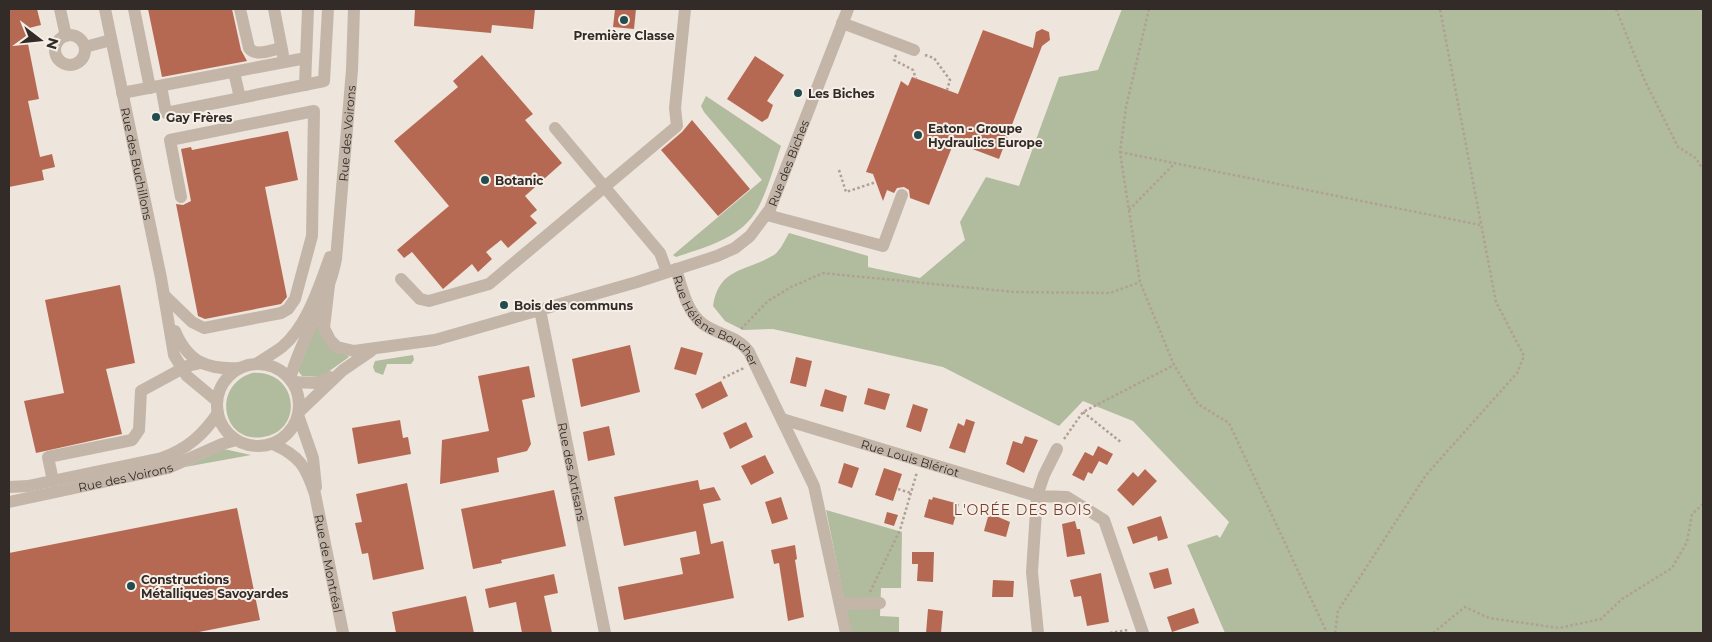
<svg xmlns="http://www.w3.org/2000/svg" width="1712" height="642" viewBox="0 0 1712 642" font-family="Montserrat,sans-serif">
	<rect width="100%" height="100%" fill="#eee5dc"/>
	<path fill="#b1bb9e" d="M 1122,9 L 1703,9 L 1703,633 L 1225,633 L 1187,545 L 1217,535 L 1220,538 L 1229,522 L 1133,421 L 1083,401 L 1059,426 L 943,367 L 773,329 L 743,330 L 725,321 L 713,306 C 719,267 746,272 774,255 C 780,251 785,240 789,233 L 868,256 L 868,267 L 920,278 L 965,240 L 960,222 L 986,177 L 1019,186 L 1059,77 L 1098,70 Z
		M 706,96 L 781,146 C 774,166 768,189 758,208 C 742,238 706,247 676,257 L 673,255 L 762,180 L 704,112 L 701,106 Z
		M 317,323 L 349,357 L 321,377 L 302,376 L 298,371 Z
		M 413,355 L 414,360 L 411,364 L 387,364 L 383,375 L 375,372 L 373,367 L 375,361 Z
		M 252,373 C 298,369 305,431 263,437 C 222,444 211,386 252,373 Z
		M 224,449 L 251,455 L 185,467 Z
		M 826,510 L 902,532 L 901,588 L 881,588 L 880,616 L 899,617 L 899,633 L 851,633 Z"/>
	<path fill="#b66952" d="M 9,9 L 37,9 L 41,25 L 25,29 L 39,99 L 28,101 L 40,157 L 52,154 L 55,167 L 42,170 L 44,180 L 9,187 Z
		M 148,9 L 232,9 L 241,50 L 247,61 L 162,77 Z
		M 415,9 L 535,9 L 533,29 L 492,25 L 491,33 L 414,26 Z
		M 615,9 L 636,9 L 634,29 L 613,27 Z
		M 1042,29 L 1049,32 L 1050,40 L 1042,46 L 999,159 L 954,142 L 929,205 L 910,198 L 909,190 L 904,187 L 897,188 L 894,193 L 887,190 L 883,201 L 873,174 L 866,172 L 901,81 L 908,86 L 912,77 L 958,94 L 983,30 L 1033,48 L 1036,32 Z
		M 482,55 L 533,114 L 525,120 L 562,163 L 525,196 L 537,210 L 530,216 L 537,223 L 508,248 L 501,240 L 486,252 L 492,259 L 478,272 L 472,264 L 443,289 L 412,252 L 404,258 L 397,250 L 449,206 L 394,141 L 458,87 L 453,81 Z
		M 755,56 L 784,75 L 767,101 L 773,105 L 768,118 L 762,122 L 727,99 Z
		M 692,120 L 750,189 L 718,216 L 661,150 L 682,132 Z
		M 288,131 L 298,180 L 265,187 L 287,297 L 281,304 L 205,319 L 198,316 L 176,204 L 183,205 L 191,201 L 181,149 L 191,147 L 192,150 Z
		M 120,285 L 135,363 L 106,369 L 122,434 L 36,453 L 24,401 L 64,393 L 45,300 Z
		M 630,345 L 640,392 L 581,407 L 572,359 Z
		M 681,347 L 703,353 L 696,375 L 674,369 Z
		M 796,357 L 812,361 L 806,387 L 790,383 Z
		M 529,366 L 535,397 L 522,400 L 531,444 L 527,451 L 497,458 L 499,472 L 440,484 L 442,440 L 489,431 L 478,376 Z
		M 721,381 L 728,396 L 702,409 L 695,394 Z
		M 868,388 L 890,394 L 885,410 L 864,404 Z
		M 825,389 L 847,396 L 843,412 L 820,406 Z
		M 913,404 L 928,409 L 921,432 L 906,427 Z
		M 966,419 L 975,422 L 965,453 L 949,448 L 958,423 L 964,426 Z
		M 400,420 L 403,438 L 408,437 L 411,454 L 358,464 L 352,428 Z
		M 746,422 L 753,437 L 730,449 L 723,433 Z
		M 609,426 L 615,455 L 588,461 L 583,432 Z
		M 1025,436 L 1038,440 L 1024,473 L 1006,464 L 1013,441 L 1022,444 Z
		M 1098,446 L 1113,454 L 1107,465 L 1099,461 L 1092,474 L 1088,472 L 1084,481 L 1072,475 L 1085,452 L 1093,456 Z
		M 765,455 L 774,473 L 751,485 L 741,466 Z
		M 844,463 L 859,468 L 852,488 L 838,483 Z
		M 884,468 L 902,474 L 893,501 L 875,495 Z
		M 1145,469 L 1157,481 L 1133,506 L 1117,490 L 1133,472 L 1138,477 Z
		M 698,480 L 700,490 L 714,487 L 721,500 L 703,504 L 711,544 L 723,541 L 734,598 L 624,620 L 618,587 L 683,574 L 680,558 L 700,554 L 696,531 L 624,546 L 614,497 Z
		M 407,483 L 424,569 L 373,580 L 368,553 L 362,554 L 355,523 L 362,522 L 356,494 Z
		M 554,490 L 566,546 L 501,560 L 502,563 L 473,569 L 461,509 Z
		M 781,497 L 788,519 L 772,524 L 765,502 Z
		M 933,497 L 959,504 L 953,525 L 924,517 L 929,499 L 932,500 Z
		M 237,508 L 260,620 L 194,633 L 9,633 L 9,553 Z
		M 887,512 L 898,515 L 894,526 L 884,523 Z
		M 989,513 L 1010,522 L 1006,537 L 984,531 Z
		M 1161,516 L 1168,538 L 1158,541 L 1157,536 L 1133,544 L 1127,527 Z
		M 1075,521 L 1077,529 L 1080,529 L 1085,554 L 1067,557 L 1062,524 Z
		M 795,545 L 797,559 L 795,560 L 804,617 L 788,621 L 779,563 L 774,564 L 771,550 Z
		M 912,552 L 934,552 L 933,582 L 917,581 L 918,564 L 912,564 Z
		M 1168,568 L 1172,584 L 1154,589 L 1149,573 Z
		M 1101,573 L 1109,622 L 1087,626 L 1081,596 L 1074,597 L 1070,580 Z
		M 554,574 L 558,593 L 544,596 L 552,633 L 522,633 L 516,602 L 489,608 L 485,589 Z
		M 993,580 L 1014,581 L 1013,597 L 992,597 Z
		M 466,596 L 474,633 L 396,633 L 392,612 Z
		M 1194,608 L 1199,623 L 1172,632 L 1167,617 Z
		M 928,609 L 943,611 L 941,633 L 926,633 Z"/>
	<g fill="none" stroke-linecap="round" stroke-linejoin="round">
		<path stroke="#b0a094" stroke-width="2.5" stroke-dasharray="2.5 2.5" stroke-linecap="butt" d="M 1149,9 L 1126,107 L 1120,152 L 1140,282 L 1174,365 L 1198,404 L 1229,423 L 1327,633
			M 1616,9 L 1645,81 L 1678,147 L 1696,158 L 1703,170
			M 896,55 L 894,60 L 913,70 L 916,79
			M 925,55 L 934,58 L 950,80 L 947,90
			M 1120,152 L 1480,225
			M 839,170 L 846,192 L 876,182
			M 1129,210 L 1175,163
			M 741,329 L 768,301 L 791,287 L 823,273 L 1014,292 L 1110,293 L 1140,282
			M 723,378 L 744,368
			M 1083,412 L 1122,443
			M 1064,439 L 1083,412 L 1174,365
			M 898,489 L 911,493
			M 870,592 L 900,530 L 917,472
			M 1110,633 L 1128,630
			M 1335,633 L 1338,611 L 1426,475 L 1517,373 L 1524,356 L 1496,302 L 1440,9
			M 1433,633 L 1465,607 L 1489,618 L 1559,628 L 1601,619 L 1622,599 L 1672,568 L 1687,542 L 1692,514 L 1703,504"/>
		<g stroke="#c4b5a9" stroke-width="12">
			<path d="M 60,9 L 66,36"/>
			<path id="s1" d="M 105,9 L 161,278 L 174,355 L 187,376 L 217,401"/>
			<path d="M 134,9 L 150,88"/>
			<path d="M 240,9 L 249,48 C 256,57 271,50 281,48"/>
			<path d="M 274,9 L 283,55"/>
			<path d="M 842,23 L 914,50"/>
			<circle cx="70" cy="50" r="15"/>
			<path d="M 85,47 L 111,40"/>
			<path d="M 234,72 L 240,98"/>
			<path d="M 305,85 L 308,9"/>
			<path d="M 161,86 L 166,113 L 324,81 L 328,9"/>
			<path d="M 122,93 L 306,58"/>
			<path d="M 555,128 L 660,253 L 667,272"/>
			<path d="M 767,215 L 883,246 L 902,195"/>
			<path id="s2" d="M 676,269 C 682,288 686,311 703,324 C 718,335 738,336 749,352 L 814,486 L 846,633"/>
			<path d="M 401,279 L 420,299 L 429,301 L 489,284 L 677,126 L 675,108 L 685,9"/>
			<path id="s3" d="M 329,285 L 324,328 L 330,340 L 337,347 L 354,351 L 435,340 L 637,282 L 717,256 L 735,248 L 750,236 L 770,209 L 848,9"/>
			<path d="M 164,295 L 192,322 L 204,328 L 281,313 L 288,309 L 295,299 L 312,236 L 314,111 L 170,140 L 181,197"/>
			<path id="s4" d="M 540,310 L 605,633"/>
			<path d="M 175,331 C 188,362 207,370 240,368"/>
			<circle cx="258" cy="405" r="41"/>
			<path d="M 256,364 C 265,358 274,353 282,347 C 307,326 319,287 330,257"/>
			<path id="s5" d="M 290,379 C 301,337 328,302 336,259 L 352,70 L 354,9"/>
			<path d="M 292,382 L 316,383 L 330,377"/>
			<path d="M 299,412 L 343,370 L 371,351"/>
			<path d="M 298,415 L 313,458 L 316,487"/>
			<path id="s6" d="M 782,419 L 1037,496 L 1032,572 L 1038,633"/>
			<path id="s7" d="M 273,444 C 300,456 306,467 315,494 L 343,633"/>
			<path d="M 1057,449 L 1044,475 L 1037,496 L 1067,497 L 1104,520 L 1143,633"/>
			<path d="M 53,481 L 48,457 L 132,440 L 139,430 L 141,391 L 187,366 L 201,363"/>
			<path d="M 9,487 L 28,486 L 162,458 C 187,449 203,435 218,413"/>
			<path id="s8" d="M 9,502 L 168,468 L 222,444 L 236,440"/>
			<path d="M 840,604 L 880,603"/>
		</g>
	</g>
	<g fill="#234c4f" stroke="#f6efe7" stroke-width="2">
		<circle cx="624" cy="20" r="5"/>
		<circle cx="798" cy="93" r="5"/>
		<circle cx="156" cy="117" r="5"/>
		<circle cx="918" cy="135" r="5"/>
		<circle cx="485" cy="180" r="5"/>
		<circle cx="504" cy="305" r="5"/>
		<circle cx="131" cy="586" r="5"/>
	</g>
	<g text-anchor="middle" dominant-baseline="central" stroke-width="4" stroke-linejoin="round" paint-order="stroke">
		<g font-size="12" font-weight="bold" fill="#332b28" stroke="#f6efe7" text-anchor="start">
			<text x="624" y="35" text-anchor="middle">Première Classe</text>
			<text x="808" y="93">Les Biches</text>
			<text x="166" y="117">Gay Frères</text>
			<text x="928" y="128">Eaton - Groupe<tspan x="928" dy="14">Hydraulics Europe</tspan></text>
			<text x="495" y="180">Botanic</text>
			<text x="514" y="305">Bois des communs</text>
			<text x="141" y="579">Constructions<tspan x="141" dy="14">Métalliques Savoyardes</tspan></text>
		</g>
		<g font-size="12" fill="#332b28" stroke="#f6efe7">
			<text stroke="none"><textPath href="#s5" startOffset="255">Rue des Voirons</textPath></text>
			<text stroke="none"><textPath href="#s1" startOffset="158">Rue des Buchillons</textPath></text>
			<text stroke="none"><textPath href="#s3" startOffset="582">Rue des Biches</textPath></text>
			<text stroke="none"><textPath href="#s2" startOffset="69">Rue Hélène Boucher</textPath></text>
			<text stroke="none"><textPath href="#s6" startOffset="134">Rue Louis Blériot</textPath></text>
			<text stroke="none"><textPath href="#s4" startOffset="165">Rue des Artisans</textPath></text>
			<text stroke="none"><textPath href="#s8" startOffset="119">Rue des Voirons</textPath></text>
			<text stroke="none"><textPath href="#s7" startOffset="139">Rue de Montréal</textPath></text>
		</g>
		<g font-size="14" letter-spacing="1" fill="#773d2c" stroke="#f6efe7">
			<text x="1023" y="510">L'ORÉE DES BOIS</text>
		</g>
	</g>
	<rect width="1712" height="642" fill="none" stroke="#332b28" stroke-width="20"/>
	<g transform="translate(40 40) rotate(106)" stroke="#f6efe7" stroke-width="4" paint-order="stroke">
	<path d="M0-4L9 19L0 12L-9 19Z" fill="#332b28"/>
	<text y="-8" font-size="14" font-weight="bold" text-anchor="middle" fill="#332b28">N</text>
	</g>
</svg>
